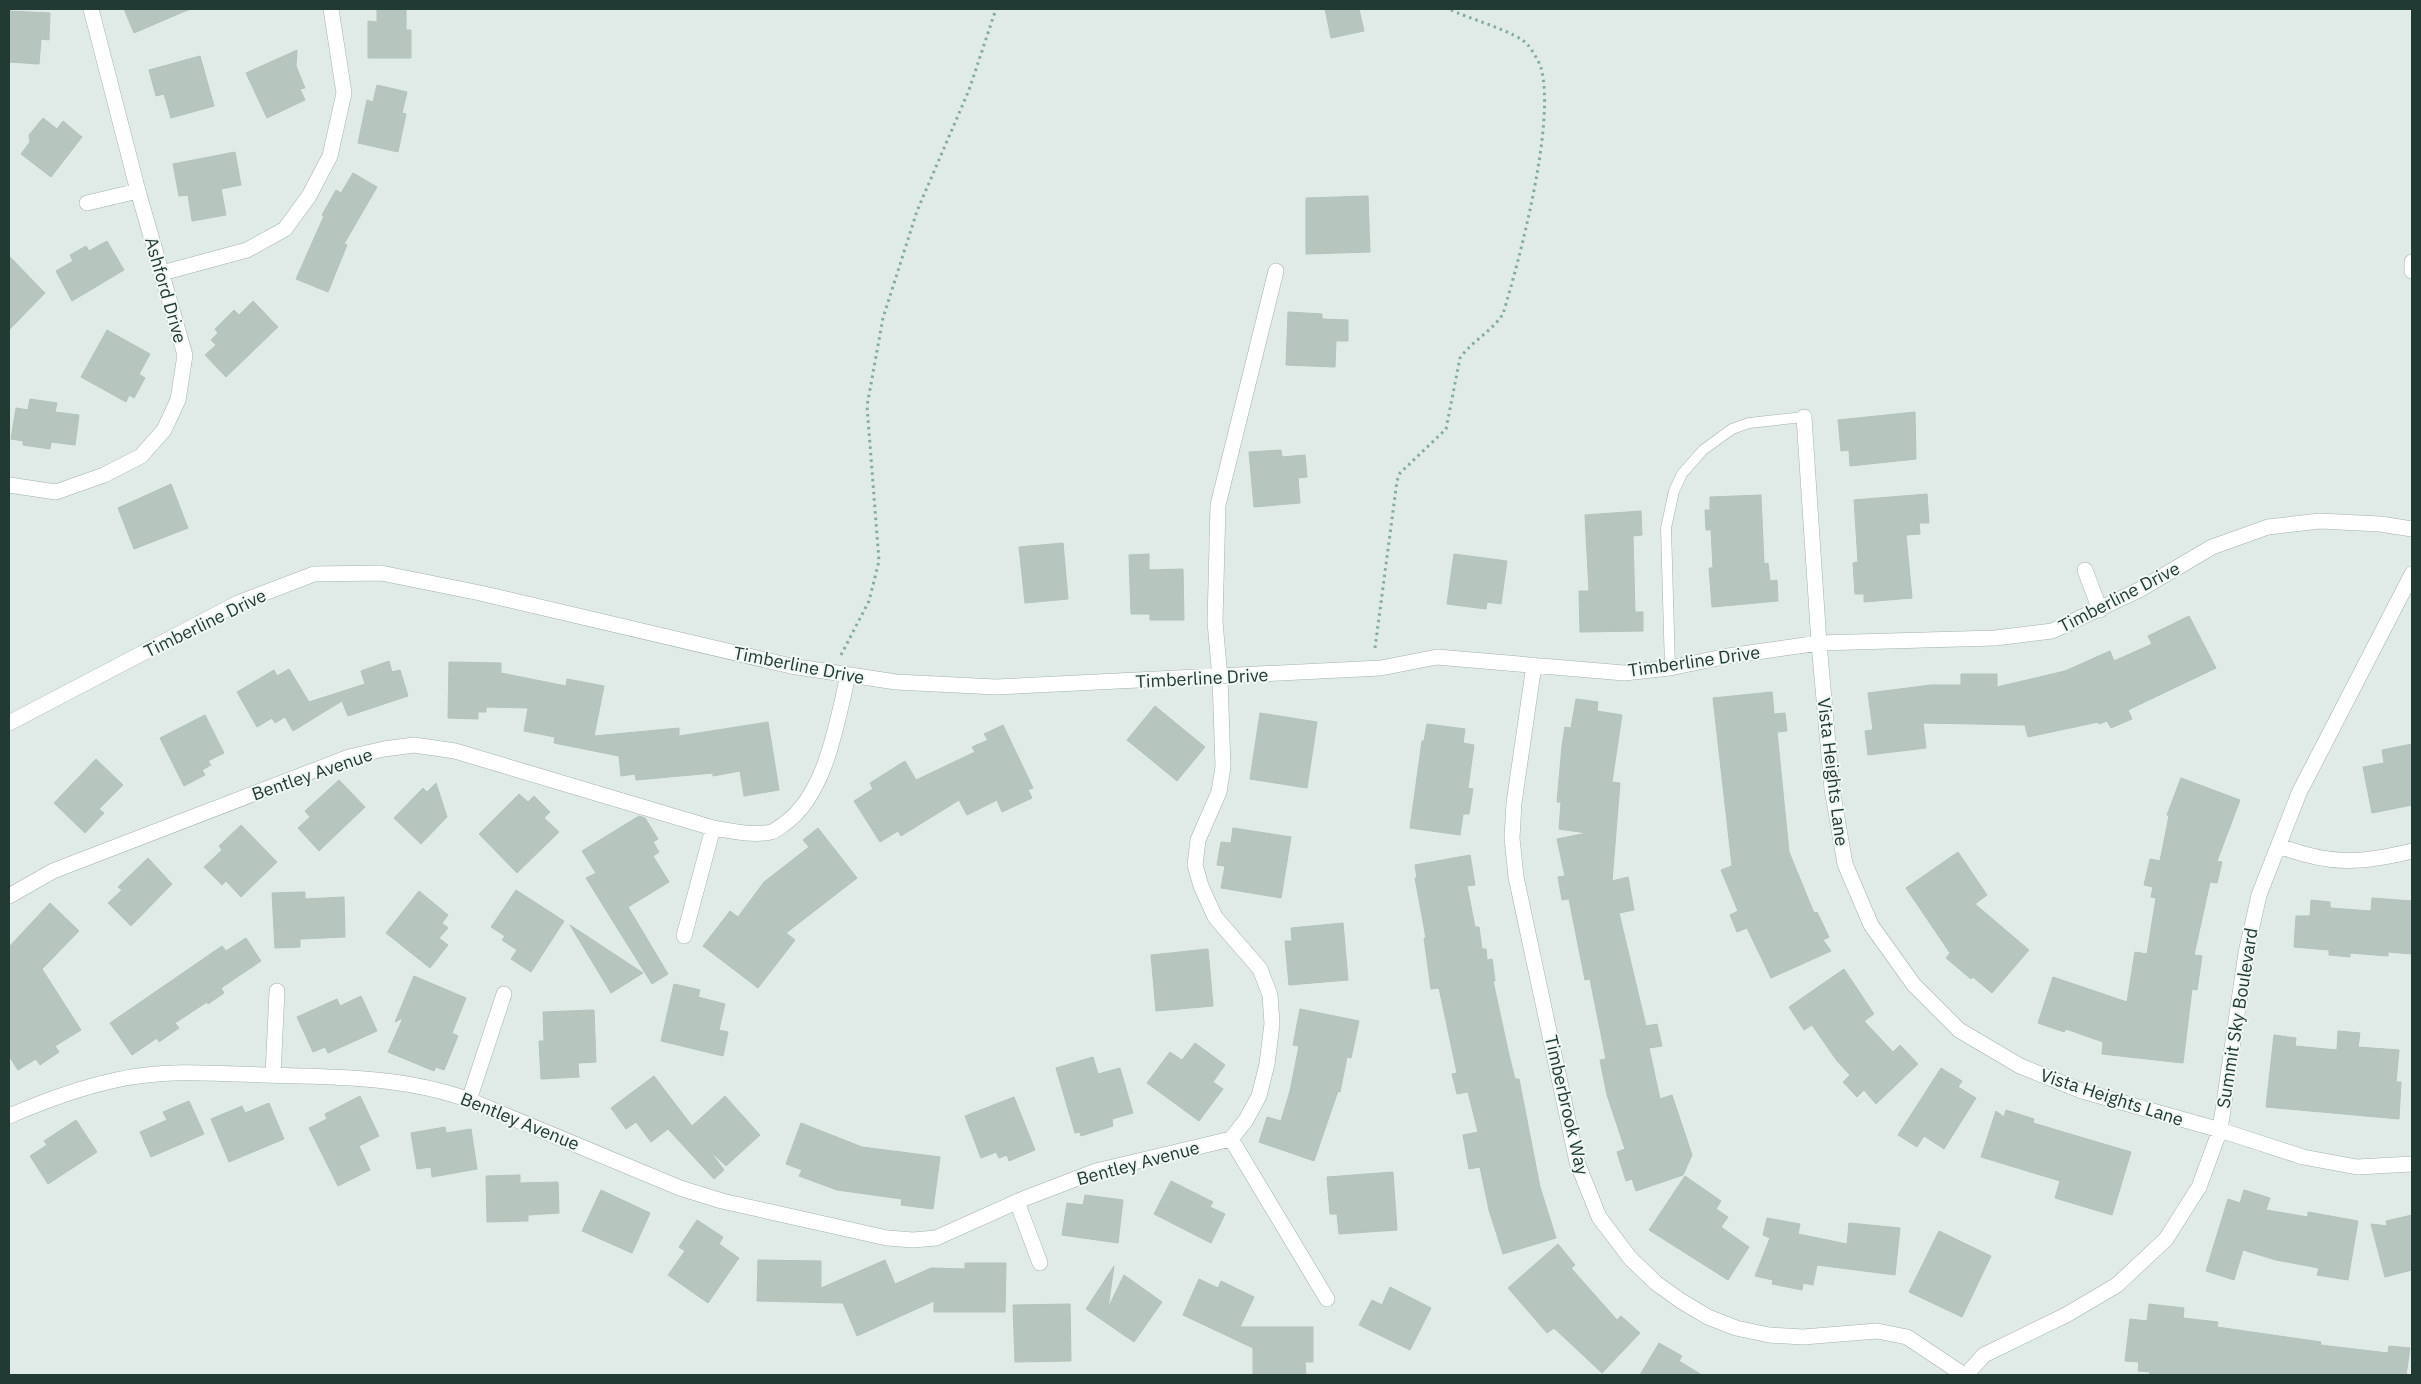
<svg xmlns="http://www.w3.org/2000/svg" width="2421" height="1384" viewBox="0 0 2421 1384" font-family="'IBM Plex Sans',sans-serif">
	<rect width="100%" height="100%" fill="#e0eae6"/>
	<path fill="#b6c5be" stroke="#b3c4bc" d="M 124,9 L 190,9 L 134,33 Z
		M 377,9 L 406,9 L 406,30 L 411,30 L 411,58 L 368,58 L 368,21 L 377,22 Z
		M 1325,9 L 1359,9 L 1364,31 L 1331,38 Z
		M 9,11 L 50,13 L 49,40 L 41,39 L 39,64 L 9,62 Z
		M 297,50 L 296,66 L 305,88 L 300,89 L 305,100 L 267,118 L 246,73 Z
		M 200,56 L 214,106 L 171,118 L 164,94 L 156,96 L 149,70 Z
		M 377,85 L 407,92 L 402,113 L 406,114 L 398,152 L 358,143 L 367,100 L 373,102 Z
		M 43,118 L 57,129 L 63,121 L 82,137 L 51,177 L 21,154 L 30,142 L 29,135 Z
		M 235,152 L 241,185 L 221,189 L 226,215 L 192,221 L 188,195 L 179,196 L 173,164 Z
		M 353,173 L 377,187 L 344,244 L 347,245 L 328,292 L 296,279 L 324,216 L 322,215 L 336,190 L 341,193 Z
		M 1368,196 L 1370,252 L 1306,254 L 1306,198 Z
		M 107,241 L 124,270 L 72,301 L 56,271 L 73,261 L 70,255 L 86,246 L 89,251 Z
		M 9,256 L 45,293 L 9,330 Z
		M 253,301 L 278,327 L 226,377 L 205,355 L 216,345 L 211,340 L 218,333 L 215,329 L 234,310 L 239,315 Z
		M 1288,312 L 1322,314 L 1322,319 L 1348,320 L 1348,341 L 1336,341 L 1335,367 L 1286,365 Z
		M 107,330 L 150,354 L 139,374 L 145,378 L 134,398 L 129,395 L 126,402 L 81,377 Z
		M 30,399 L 57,403 L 55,412 L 79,415 L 75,445 L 51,442 L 50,449 L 23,445 L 23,441 L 11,439 L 16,408 L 28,410 Z
		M 1915,412 L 1916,459 L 1850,466 L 1849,450 L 1841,451 L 1838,420 Z
		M 1281,450 L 1282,457 L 1305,455 L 1307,477 L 1298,478 L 1300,503 L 1254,507 L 1249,452 Z
		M 171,484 L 188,528 L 134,549 L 118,508 Z
		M 1927,494 L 1929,523 L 1919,523 L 1920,534 L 1906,535 L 1912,598 L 1864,602 L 1864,594 L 1855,594 L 1853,563 L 1858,562 L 1854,500 Z
		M 1761,495 L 1764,564 L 1768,563 L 1770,581 L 1777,580 L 1778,601 L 1712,607 L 1709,568 L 1713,568 L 1711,530 L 1706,530 L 1705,510 L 1710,510 L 1710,497 Z
		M 1641,511 L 1642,535 L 1633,536 L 1635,612 L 1643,612 L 1643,631 L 1580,632 L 1579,591 L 1589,591 L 1585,515 Z
		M 1063,543 L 1068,599 L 1025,603 L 1019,547 Z
		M 1149,554 L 1149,570 L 1183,569 L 1184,620 L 1150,620 L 1150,614 L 1131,614 L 1129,555 Z
		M 1454,554 L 1507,561 L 1501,604 L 1487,602 L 1486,609 L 1447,604 Z
		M 2189,616 L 2216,668 L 2128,710 L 2132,719 L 2111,728 L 2107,721 L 2099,724 L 2098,722 L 2028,737 L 2025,725 L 1923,723 L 1926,748 L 1868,755 L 1865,731 L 1873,730 L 1868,693 L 1931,685 L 1961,685 L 1961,674 L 1997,674 L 1997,687 L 2065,671 L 2110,651 L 2114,661 L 2152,644 L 2148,636 Z
		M 389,661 L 392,672 L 400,670 L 408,696 L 348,716 L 342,701 L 293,731 L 285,717 L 275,723 L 272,718 L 257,727 L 237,692 L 274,670 L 277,676 L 289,669 L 309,702 L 365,684 L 361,671 Z
		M 449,662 L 501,663 L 501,673 L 566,686 L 567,679 L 604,686 L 594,736 L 679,728 L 679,736 L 768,722 L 779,790 L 744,796 L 740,771 L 713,776 L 713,773 L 636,780 L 635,774 L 621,776 L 619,756 L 554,743 L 555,737 L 524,731 L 528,708 L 486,707 L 486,712 L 478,712 L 478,719 L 448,718 Z
		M 1772,692 L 1774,714 L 1785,713 L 1787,731 L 1777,732 L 1789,852 L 1814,913 L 1817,912 L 1829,937 L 1823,940 L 1831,951 L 1771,978 L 1747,928 L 1737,932 L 1730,915 L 1738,911 L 1721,870 L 1732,866 L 1713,698 Z
		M 1576,699 L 1598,702 L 1597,711 L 1622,715 L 1612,782 L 1620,783 L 1612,881 L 1628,877 L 1634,910 L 1619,913 L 1646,1026 L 1657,1024 L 1662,1046 L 1649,1048 L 1660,1099 L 1672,1095 L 1692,1155 L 1683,1175 L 1636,1191 L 1632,1179 L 1626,1181 L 1617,1152 L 1625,1149 L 1607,1095 L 1600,1060 L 1606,1059 L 1590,979 L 1585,980 L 1569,899 L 1562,900 L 1558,877 L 1565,876 L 1557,839 L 1587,833 L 1559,829 L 1561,802 L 1557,802 L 1562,746 L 1565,727 L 1571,728 Z
		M 1155,706 L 1205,747 L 1177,781 L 1127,740 Z
		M 1260,713 L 1317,722 L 1307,788 L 1250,779 Z
		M 205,715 L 224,753 L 208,761 L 211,765 L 202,770 L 205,775 L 184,786 L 160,738 Z
		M 1427,724 L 1465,729 L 1463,743 L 1474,745 L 1468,788 L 1473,789 L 1469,814 L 1463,814 L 1460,835 L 1410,828 L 1422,741 L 1424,741 Z
		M 1003,725 L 1033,788 L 1028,790 L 1032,798 L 1002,812 L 997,800 L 967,815 L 959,800 L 901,836 L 898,831 L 880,842 L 854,801 L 873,789 L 870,783 L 905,761 L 916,780 L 975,752 L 972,747 L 988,740 L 984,734 Z
		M 2412,744 L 2412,805 L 2372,813 L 2363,767 L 2384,763 L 2382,750 Z
		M 96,759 L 123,785 L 99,809 L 104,813 L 85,833 L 54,803 Z
		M 2181,778 L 2240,800 L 2217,861 L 2222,862 L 2217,883 L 2210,882 L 2194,955 L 2202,956 L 2197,990 L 2192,989 L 2183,1063 L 2102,1054 L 2103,1042 L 2066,1029 L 2064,1032 L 2038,1023 L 2053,977 L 2127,1002 L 2135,952 L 2147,954 L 2156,898 L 2151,897 L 2153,887 L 2144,885 L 2150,859 L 2160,861 L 2169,816 L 2167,815 Z
		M 339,780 L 365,807 L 319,851 L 298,828 L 310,817 L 305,811 Z
		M 436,783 L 447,817 L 421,844 L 394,818 L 423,788 L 427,792 Z
		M 519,794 L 528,802 L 534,796 L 550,812 L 544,818 L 559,832 L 517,873 L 479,834 Z
		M 639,816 L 645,818 L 658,839 L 653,842 L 659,852 L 653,856 L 669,882 L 628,907 L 668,974 L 652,984 L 586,878 L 596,873 L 582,851 Z
		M 241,825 L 277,862 L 241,897 L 226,881 L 222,885 L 204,867 L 222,850 L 219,846 Z
		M 818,828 L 857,878 L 786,933 L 795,940 L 758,988 L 703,946 L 730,911 L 738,917 L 764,882 L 809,847 L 803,840 Z
		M 1233,828 L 1291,837 L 1281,898 L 1221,888 L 1225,866 L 1217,865 L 1221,842 L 1231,843 Z
		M 1958,852 L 1987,895 L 1975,904 L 2029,950 L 1992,993 L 1973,977 L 1971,979 L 1946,958 L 1950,953 L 1906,888 Z
		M 1470,855 L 1475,885 L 1467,886 L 1475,927 L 1479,927 L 1482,949 L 1486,949 L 1487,960 L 1492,959 L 1495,981 L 1493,981 L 1509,1055 L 1515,1079 L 1519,1079 L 1540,1187 L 1556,1238 L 1503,1254 L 1489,1210 L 1480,1167 L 1469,1169 L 1463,1135 L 1478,1132 L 1468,1092 L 1457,1094 L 1452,1074 L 1457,1073 L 1439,988 L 1431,989 L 1424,938 L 1426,938 L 1415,878 L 1417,878 L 1415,865 Z
		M 148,858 L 172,884 L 131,926 L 108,903 L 122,890 L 118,887 Z
		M 516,890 L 564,921 L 531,972 L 511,959 L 517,950 L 502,940 L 505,936 L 491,927 Z
		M 419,891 L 448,915 L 442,923 L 448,928 L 439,938 L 448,945 L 430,968 L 386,933 Z
		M 305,892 L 305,899 L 344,897 L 345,937 L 300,939 L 300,947 L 275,948 L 272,893 Z
		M 2372,898 L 2412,901 L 2412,954 L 2388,952 L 2388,956 L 2350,953 L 2350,957 L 2329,955 L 2329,950 L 2294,947 L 2296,916 L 2310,916 L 2311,900 L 2330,902 L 2330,908 L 2371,911 Z
		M 50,903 L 79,931 L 42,969 L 81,1030 L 55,1046 L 59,1052 L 40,1065 L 36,1059 L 18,1070 L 9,1056 L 9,947 Z
		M 1343,923 L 1348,980 L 1289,985 L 1285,941 L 1292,941 L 1291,928 Z
		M 570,925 L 643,973 L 611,993 Z
		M 246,938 L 261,961 L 221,988 L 224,993 L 208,1004 L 207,1002 L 175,1023 L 179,1028 L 159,1042 L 157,1038 L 132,1055 L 110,1023 L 222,946 L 226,951 Z
		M 1208,949 L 1213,1006 L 1156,1011 L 1151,955 Z
		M 1844,969 L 1874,1014 L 1864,1021 L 1893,1052 L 1900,1045 L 1918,1064 L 1876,1104 L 1864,1090 L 1857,1097 L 1843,1082 L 1850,1075 L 1837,1061 L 1812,1025 L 1804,1030 L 1789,1007 Z
		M 414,976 L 466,998 L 452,1033 L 458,1036 L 444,1070 L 436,1067 L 434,1071 L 388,1052 L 403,1018 L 395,1022 Z
		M 674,984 L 700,990 L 698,997 L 725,1004 L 719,1030 L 728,1032 L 723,1056 L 661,1041 Z
		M 361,996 L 377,1031 L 328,1053 L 325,1047 L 313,1052 L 297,1017 L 337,999 L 340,1006 Z
		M 1300,1009 L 1359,1021 L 1351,1058 L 1347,1057 L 1340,1092 L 1338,1091 L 1314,1161 L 1259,1142 L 1267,1117 L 1281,1121 L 1290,1091 L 1299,1046 L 1293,1045 Z
		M 594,1010 L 596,1062 L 578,1063 L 579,1077 L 541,1079 L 539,1041 L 544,1041 L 543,1012 Z
		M 2338,1031 L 2360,1033 L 2358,1047 L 2399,1050 L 2396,1082 L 2401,1082 L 2399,1119 L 2266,1107 L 2274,1035 L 2296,1038 L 2295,1046 L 2337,1050 Z
		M 1195,1043 L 1225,1065 L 1213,1082 L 1223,1089 L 1199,1121 L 1147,1083 L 1170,1052 L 1182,1060 Z
		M 1093,1057 L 1098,1074 L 1120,1068 L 1133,1113 L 1112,1119 L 1113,1126 L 1081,1136 L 1080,1132 L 1075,1133 L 1056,1068 Z
		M 1941,1068 L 1962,1081 L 1958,1087 L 1976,1098 L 1944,1149 L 1924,1136 L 1917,1147 L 1898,1135 Z
		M 654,1076 L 692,1126 L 725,1096 L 760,1135 L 726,1166 L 709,1150 L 724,1170 L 714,1179 L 668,1129 L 651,1142 L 636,1122 L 626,1129 L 611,1108 Z
		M 360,1096 L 379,1136 L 359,1146 L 370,1170 L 338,1186 L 309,1128 L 327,1119 L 325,1114 Z
		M 1014,1097 L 1035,1150 L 1009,1161 L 1007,1155 L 999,1158 L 996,1152 L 981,1158 L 965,1116 Z
		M 189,1101 L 204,1134 L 151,1157 L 140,1132 L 167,1120 L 163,1112 Z
		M 269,1103 L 284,1139 L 229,1162 L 211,1119 L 242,1106 L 245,1113 Z
		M 2006,1110 L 2034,1119 L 2033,1123 L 2131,1152 L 2112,1215 L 2055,1198 L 2060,1181 L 1981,1157 L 1996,1111 L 2004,1117 Z
		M 76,1120 L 97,1152 L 48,1184 L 30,1156 L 47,1145 L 44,1141 Z
		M 801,1123 L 862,1147 L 940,1157 L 933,1209 L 901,1205 L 902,1199 L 837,1190 L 799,1176 L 802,1170 L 786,1164 Z
		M 445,1127 L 446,1133 L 471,1129 L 477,1169 L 432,1177 L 431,1167 L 417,1169 L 411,1133 Z
		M 1393,1172 L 1397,1230 L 1339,1234 L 1337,1214 L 1330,1214 L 1327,1177 Z
		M 520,1175 L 520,1183 L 558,1182 L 559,1213 L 528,1215 L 528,1221 L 487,1222 L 486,1176 Z
		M 1685,1176 L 1721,1201 L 1716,1209 L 1728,1217 L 1721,1227 L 1749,1247 L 1728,1280 L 1649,1230 Z
		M 1171,1181 L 1213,1202 L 1210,1207 L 1225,1214 L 1211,1243 L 1154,1214 Z
		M 601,1190 L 650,1213 L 632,1253 L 582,1231 Z
		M 2244,1190 L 2270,1198 L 2266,1210 L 2308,1217 L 2308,1212 L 2358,1221 L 2348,1280 L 2317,1275 L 2319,1268 L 2276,1260 L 2243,1250 L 2234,1280 L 2206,1271 L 2228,1199 L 2240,1203 Z
		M 1085,1195 L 1123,1200 L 1118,1243 L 1062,1235 L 1067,1203 L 1083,1205 Z
		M 2412,1215 L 2412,1270 L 2385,1277 L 2371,1224 L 2387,1226 L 2386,1221 Z
		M 1767,1218 L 1800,1224 L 1798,1234 L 1847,1244 L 1849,1223 L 1900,1228 L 1895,1275 L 1817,1265 L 1813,1285 L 1803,1283 L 1802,1290 L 1772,1284 L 1773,1280 L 1755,1276 L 1770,1238 L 1763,1235 Z
		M 697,1220 L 723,1237 L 719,1244 L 739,1258 L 708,1303 L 668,1275 L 685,1251 L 679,1247 Z
		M 1939,1231 L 1991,1256 L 1962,1317 L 1909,1292 Z
		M 1558,1244 L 1575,1265 L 1571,1268 L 1617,1320 L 1621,1316 L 1640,1333 L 1602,1373 L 1554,1328 L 1547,1333 L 1508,1288 Z
		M 758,1260 L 821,1261 L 821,1288 L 885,1260 L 895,1284 L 931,1268 L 965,1269 L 965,1263 L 1006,1263 L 1005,1312 L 934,1312 L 934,1301 L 857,1336 L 843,1303 L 757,1301 Z
		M 1114,1266 L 1108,1308 L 1124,1275 L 1162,1302 L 1134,1342 L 1086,1309 Z
		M 1199,1279 L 1218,1288 L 1221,1281 L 1254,1297 L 1240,1327 L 1313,1327 L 1313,1362 L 1305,1362 L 1306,1375 L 1253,1375 L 1253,1348 L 1183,1315 Z
		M 1390,1287 L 1431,1308 L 1410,1350 L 1359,1325 L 1372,1300 L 1382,1305 Z
		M 1070,1304 L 1071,1361 L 1015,1362 L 1013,1305 Z
		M 2149,1304 L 2184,1308 L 2183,1318 L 2218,1322 L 2217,1327 L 2321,1342 L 2320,1345 L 2388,1353 L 2389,1346 L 2410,1348 L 2406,1375 L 2149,1375 L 2150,1372 L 2138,1371 L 2139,1362 L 2125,1361 L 2130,1319 L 2147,1321 Z
		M 1659,1343 L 1682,1356 L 1679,1361 L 1702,1375 L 1640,1375 Z"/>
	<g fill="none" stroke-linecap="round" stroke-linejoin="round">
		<defs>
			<path id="service" d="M 1670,668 L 1666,528 L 1674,491 L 1682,474 L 1703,450 L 1732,429 L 1749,423 L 1804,417"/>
			<path id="minor" d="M 87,203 L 138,191
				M 2412,262 L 2412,271
				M 162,273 L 247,250 L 285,229 L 309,196 L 330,156 L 344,93 L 331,9
				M 1804,417 L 1819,643 L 1832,789 L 1845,864 L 1871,925 L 1914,985 L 1959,1030 L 2020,1066 L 2082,1091 L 2220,1130 L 2303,1157 L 2357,1167 L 2412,1164
				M 9,485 L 56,492 L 104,475 L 141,456 L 164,430 L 178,400 L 185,355 L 138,191 L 91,9
				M 2085,570 L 2100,610
				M 1534,665 L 1514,803 L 1512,838 L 1516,877 L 1577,1162 L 1599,1217 L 1630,1258 L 1656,1283 L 1681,1301 L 1708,1317 L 1736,1328 L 1769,1335 L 1803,1337 L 1877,1331 L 1907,1337 L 1964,1375
				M 9,723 L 238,603 L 314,574 L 381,573 L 480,593 L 791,666 L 896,682 L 996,687 L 1381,668 L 1437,657 L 1624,673 L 1670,668 L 1728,656 L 1819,643 L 1995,638 L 2052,631 L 2139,590 L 2212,547 L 2268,527 L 2320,521 L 2380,524 L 2412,529
				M 2279,846 C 2330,865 2359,864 2412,851
				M 9,896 L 53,871 L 349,757 L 384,749 L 414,745 L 455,751 L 713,828 C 732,831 752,836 771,832 C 775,831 780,827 784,824 C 826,795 837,722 848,675
				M 684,936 L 713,828
				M 273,1075 L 277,991
				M 469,1100 L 504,994
				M 9,1116 C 44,1101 79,1088 116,1080 C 164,1069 214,1073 263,1075 C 332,1077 403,1076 469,1100 L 680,1188 L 722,1201 L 887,1238 L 913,1240 L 936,1238 L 1023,1199 L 1096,1171 L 1231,1139 L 1246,1120 L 1259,1096 L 1267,1064 L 1272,1024 L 1270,995 L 1260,969 L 1215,917 L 1201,886 L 1195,865 L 1198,840 L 1219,792 L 1223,767 L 1220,678 L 1215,622 L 1218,505 L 1276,271
				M 1231,1139 L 1327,1299
				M 1017,1202 L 1040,1263
				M 1966,1375 L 1984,1355 L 2066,1315 L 2117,1285 L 2166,1239 L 2199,1187 L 2220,1130 L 2246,953 L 2259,895 L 2299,793 L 2412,574"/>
		</defs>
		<use href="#service" stroke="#a3b2ad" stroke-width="11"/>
		<use href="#minor" stroke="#a3b2ad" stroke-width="16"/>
		<path stroke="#82ad9e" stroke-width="3" stroke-dasharray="2.5 4" stroke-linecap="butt" d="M 1375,648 L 1397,481 L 1400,473 L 1446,429 L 1460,358 C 1472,341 1491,332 1503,314 C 1520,258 1556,122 1541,68 C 1539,61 1532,50 1528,45 C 1518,32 1466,18 1449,9
			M 841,655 L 869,601 L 879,561 L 867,406 L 883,318 L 917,211 L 969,90 L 996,9"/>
		<use href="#service" stroke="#fff" stroke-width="10"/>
		<use href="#minor" stroke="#fff" stroke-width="15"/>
	</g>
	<g text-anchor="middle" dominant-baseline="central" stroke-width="4" stroke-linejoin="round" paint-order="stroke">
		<g font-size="18" fill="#213a33" stroke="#f0f7f4">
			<text transform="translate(166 290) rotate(74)">Ashford Drive</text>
			<text transform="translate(2119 597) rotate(-27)">Timberline Drive</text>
			<text transform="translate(205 623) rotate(-26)">Timberline Drive</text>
			<text transform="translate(1694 661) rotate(-8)">Timberline Drive</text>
			<text transform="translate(799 665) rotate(11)">Timberline Drive</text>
			<text transform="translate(1202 678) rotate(-3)">Timberline Drive</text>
			<text transform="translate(1833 772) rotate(83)">Vista Heights Lane</text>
			<text transform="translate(312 774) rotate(-19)">Bentley Avenue</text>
			<text transform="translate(2237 1018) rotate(-81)">Summit Sky Boulevard</text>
			<text transform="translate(2112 1097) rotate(18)">Vista Heights Lane</text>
			<text transform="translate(1567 1105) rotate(77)">Timberbrook Way</text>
			<text transform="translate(520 1121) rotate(22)">Bentley Avenue</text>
			<text transform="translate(1138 1163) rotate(-15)">Bentley Avenue</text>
		</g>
	</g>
	<rect width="2421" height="1384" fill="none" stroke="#213a33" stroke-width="20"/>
</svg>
